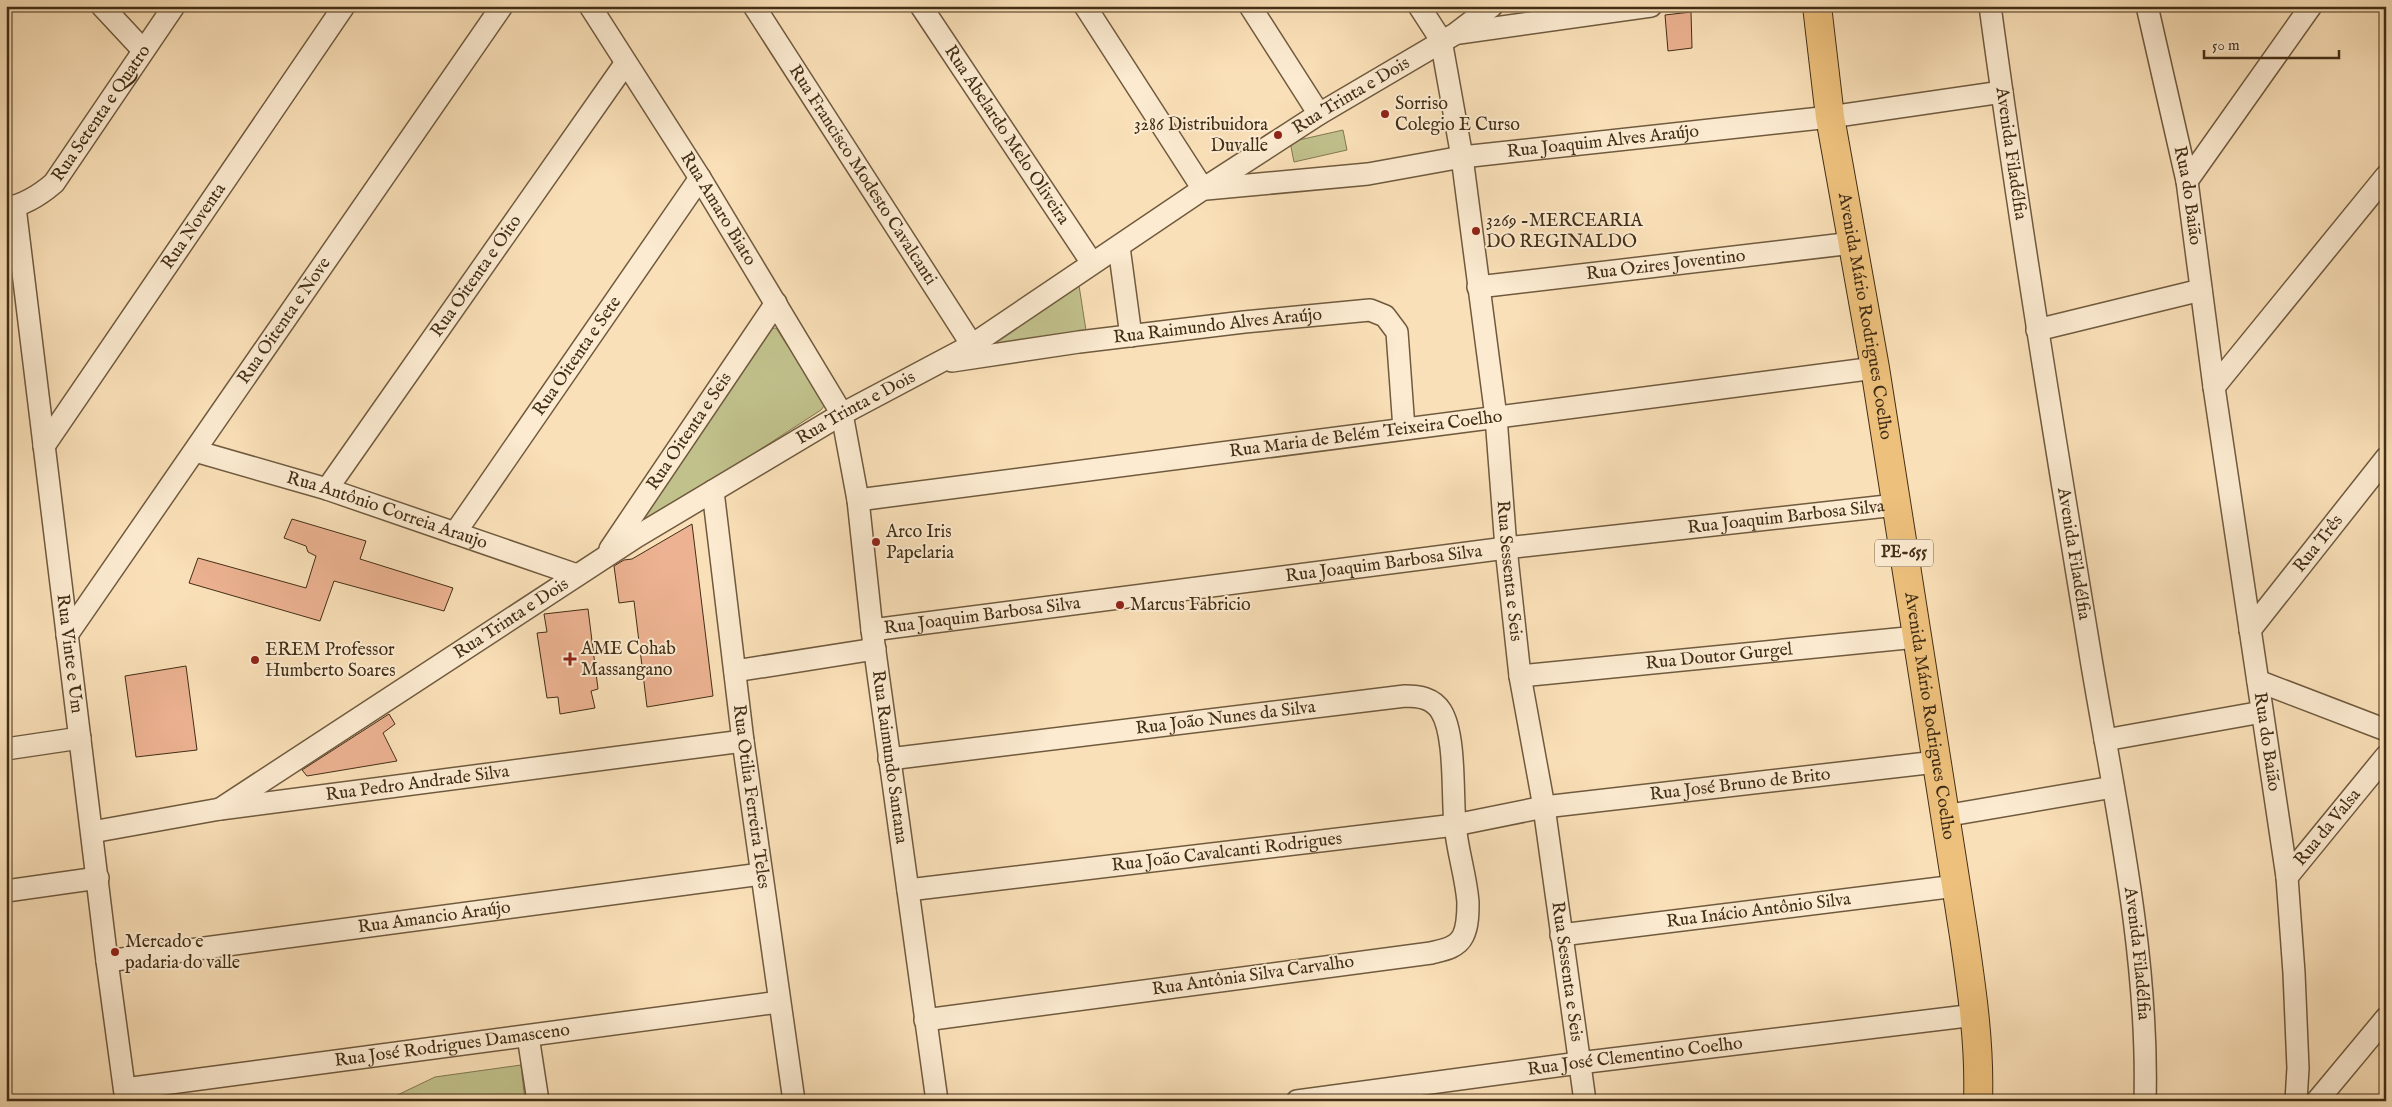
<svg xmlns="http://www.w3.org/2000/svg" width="2392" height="1107" viewBox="0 0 2392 1107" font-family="'IM FELL English',serif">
	<rect width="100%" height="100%" fill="#fae0b8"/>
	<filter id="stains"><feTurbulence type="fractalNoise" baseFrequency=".004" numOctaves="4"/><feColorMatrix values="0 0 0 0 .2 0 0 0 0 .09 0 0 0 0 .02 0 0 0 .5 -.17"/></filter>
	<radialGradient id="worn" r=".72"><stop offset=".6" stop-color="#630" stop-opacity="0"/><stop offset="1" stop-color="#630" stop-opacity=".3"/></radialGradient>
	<path fill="#c1c18c" stroke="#827851" d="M 1343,130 L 1347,150 L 1294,162 L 1290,142 Z
		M 1078,279 L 1087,337 L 971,352 Z
		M 776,328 L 823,401 L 824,406 L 821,410 L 642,526 L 637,525 L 769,329 Z
		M 521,1065 L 525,1101 L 385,1101 L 435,1077 Z"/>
	<path fill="#ecb291" stroke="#422e16" d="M 1691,12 L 1692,48 L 1668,51 L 1665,15 Z
		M 292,519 L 366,541 L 360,559 L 453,588 L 444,611 L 334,581 L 320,621 L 189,583 L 198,558 L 306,588 L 316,556 L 308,552 L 306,546 L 284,538 Z
		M 692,524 L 713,696 L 647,707 L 634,601 L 619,603 L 614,566 L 624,560 L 632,559 Z
		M 588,609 L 598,689 L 591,691 L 595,708 L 560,714 L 558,697 L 547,698 L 537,633 L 547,632 L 544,614 Z
		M 186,666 L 197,750 L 136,757 L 125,676 Z
		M 389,714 L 395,724 L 383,733 L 397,761 L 307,776 L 302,770 Z"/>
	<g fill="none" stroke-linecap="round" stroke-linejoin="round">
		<defs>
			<g id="minor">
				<path d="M 102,6 L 143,50"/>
				<path id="s1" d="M 590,6 L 700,178 L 842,414 L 858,500 L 872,630 L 937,1101"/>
				<path id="s2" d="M 754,6 L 972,345"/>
				<path id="s3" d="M 921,6 L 1092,263"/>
				<path d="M 1085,6 L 1203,189"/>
				<path d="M 1250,6 L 1319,114"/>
				<path id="s4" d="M 1419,6 L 1441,40 L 1462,157 L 1496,417 L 1506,548 L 1520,676 L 1544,807 L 1585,1101"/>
				<path id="s5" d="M 1990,6 C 2020,227 2056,446 2092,665 C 2116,807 2149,957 2145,1101"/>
				<path id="s6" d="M 2147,6 L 2187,181 L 2214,387 L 2287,877 L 2294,973 L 2298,1068 L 2296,1101"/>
				<path d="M 1459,33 L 1651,6"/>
				<path d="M 2187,181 L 2311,6"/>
				<path id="s7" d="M 1206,189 L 1368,174 L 1462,157 L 1830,117 L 2002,92"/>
				<path id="s8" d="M 15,207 L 107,961 L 126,1101"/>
				<path id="s9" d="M 6,208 C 25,205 40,195 54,183 L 174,6"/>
				<path d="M 1119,247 L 1131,336"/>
				<path id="s10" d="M 1478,287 L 1853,243"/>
				<path d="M 2037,330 L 2201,290"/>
				<path id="s11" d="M 952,361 L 1079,342 L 1244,322 L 1370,310 L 1385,316 L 1397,332 L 1404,429"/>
				<path d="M 2214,387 L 2386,176"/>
				<path id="s12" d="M 44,446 L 344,6"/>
				<path id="s13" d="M 195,451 L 327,489 L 577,575"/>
				<path id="s14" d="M 327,489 L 625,64"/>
				<path id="s15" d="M 713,491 L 743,741 L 794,1101"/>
				<path id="s16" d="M 858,500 L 1875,368"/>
				<path id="s17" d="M 455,533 L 700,178"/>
				<path id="s18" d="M 610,549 L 776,303"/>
				<path id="s19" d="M 872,630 L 1506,548 L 1896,505"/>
				<path id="s20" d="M 2250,630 L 2386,458"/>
				<path id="s21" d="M 67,635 L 502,6"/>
				<path d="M 735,671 L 875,649"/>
				<path id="s22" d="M 1520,676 L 1917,637"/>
				<path d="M 2258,681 L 2386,730"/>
				<path d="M 2105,740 L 2262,712"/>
				<path d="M 6,749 L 80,738"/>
				<path id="s23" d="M 889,759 L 1405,696 C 1419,696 1433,698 1441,711 C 1456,735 1452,794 1455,824 C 1457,850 1466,876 1468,902 C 1468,913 1468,926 1463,936 C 1457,948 1443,950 1431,953 L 925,1020"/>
				<path id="s24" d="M 220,809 L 636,537 L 842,414 L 972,345 L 1203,189 L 1319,114 L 1455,34 L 1492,6"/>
				<path d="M 1944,816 L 2113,787"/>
				<path id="s25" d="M 92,832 L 220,809 L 743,741"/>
				<path id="s26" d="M 2287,877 L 2386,756"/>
				<path id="s27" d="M 908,890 L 1455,825 L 1544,807 L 1936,762"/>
				<path d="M 6,891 L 98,878"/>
				<path id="s28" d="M 1561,935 L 1956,886"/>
				<path id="s29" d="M 107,961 L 761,874"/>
				<path d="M 528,1036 L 538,1101"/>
				<path id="s30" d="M 125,1089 L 779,1002"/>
				<path id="s31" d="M 1297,1101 L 1579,1063 L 1975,1015"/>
				<path d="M 2317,1101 L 2386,1018"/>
			</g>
			<g id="major">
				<path id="s32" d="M 1817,6 L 1830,117 L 1875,368 L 1964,936 C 1972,991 1980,1045 1978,1101"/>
			</g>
		</defs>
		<use href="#minor" stroke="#705a3e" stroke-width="24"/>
		<use href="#major" stroke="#422e16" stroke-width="30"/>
		<use href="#minor" stroke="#fcebd1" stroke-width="21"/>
		<use href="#major" stroke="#edc07c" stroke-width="28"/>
	</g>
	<g fill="#8f2418" stroke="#fcebd1" stroke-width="2">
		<circle cx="1385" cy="114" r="5"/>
		<circle cx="1278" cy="135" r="5"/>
		<circle cx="1476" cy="231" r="5"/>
		<circle cx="876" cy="542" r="5"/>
		<circle cx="1120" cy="605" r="5"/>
		<path d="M567.5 651.5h5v5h5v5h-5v5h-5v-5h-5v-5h5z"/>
		<circle cx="255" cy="660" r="5"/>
		<circle cx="115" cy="952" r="5"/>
	</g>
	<g text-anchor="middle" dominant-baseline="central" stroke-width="4" stroke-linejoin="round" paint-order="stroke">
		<rect fill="#fcebd1" stroke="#7a674e" stroke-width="1" x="1875" y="539.5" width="58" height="27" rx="4"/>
		<g font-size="16" font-weight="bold" fill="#422e16">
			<text x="1904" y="553">PE-655</text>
		</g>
		<g font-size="18" fill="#422e16" stroke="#fcebd1">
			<text stroke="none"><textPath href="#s24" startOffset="1338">Rua Trinta e Dois</textPath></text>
			<text stroke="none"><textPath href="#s9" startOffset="139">Rua Setenta e Quatro</textPath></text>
			<text stroke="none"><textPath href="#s3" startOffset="155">Rua Abelardo Melo Oliveira</textPath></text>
			<text stroke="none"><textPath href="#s7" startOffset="400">Rua Joaquim Alves Araújo</textPath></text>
			<text stroke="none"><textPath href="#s5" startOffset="149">Avenida Filadélfia</textPath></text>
			<text stroke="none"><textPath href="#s2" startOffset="201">Rua Francisco Modesto Cavalcanti</textPath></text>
			<text stroke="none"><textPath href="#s6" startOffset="194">Rua do Baião</textPath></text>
			<text stroke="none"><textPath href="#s1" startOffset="240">Rua Amaro Biato</textPath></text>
			<text stroke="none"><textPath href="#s12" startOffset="266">Rua Noventa</textPath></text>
			<text stroke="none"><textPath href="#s10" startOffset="189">Rua Ozires Joventino</textPath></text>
			<text stroke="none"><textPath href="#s14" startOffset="260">Rua Oitenta e Oito</textPath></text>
			<text stroke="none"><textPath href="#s32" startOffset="314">Avenida Mário Rodrigues Coelho</textPath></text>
			<text stroke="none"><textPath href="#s21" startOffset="382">Rua Oitenta e Nove</textPath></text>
			<text stroke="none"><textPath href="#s11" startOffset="268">Rua Raimundo Alves Araújo</textPath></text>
			<text stroke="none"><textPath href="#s17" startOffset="215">Rua Oitenta e Sete</textPath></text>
			<text stroke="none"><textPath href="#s24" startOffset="752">Rua Trinta e Dois</textPath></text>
			<text stroke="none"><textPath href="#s18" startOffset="142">Rua Oitenta e Seis</textPath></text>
			<text stroke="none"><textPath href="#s16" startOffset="512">Rua Maria de Belém Teixeira Coelho</textPath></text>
			<text stroke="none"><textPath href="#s13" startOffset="201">Rua Antônio Correia Araujo</textPath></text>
			<text stroke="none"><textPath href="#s19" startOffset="921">Rua Joaquim Barbosa Silva</textPath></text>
			<text stroke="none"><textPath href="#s20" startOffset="110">Rua Três</textPath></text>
			<text stroke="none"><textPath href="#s5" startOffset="554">Avenida Filadélfia</textPath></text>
			<text stroke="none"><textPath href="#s19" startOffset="516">Rua Joaquim Barbosa Silva</textPath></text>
			<text stroke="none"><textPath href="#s4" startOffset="576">Rua Sessenta e Seis</textPath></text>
			<text stroke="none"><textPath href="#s19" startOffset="111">Rua Joaquim Barbosa Silva</textPath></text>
			<text stroke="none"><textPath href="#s24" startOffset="348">Rua Trinta e Dois</textPath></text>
			<text stroke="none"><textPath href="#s8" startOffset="450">Rua Vinte e Um</textPath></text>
			<text stroke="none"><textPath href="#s22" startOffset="200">Rua Doutor Gurgel</textPath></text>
			<text stroke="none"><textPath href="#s32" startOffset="719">Avenida Mário Rodrigues Coelho</textPath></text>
			<text stroke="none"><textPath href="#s23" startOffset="339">Rua João Nunes da Silva</textPath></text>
			<text stroke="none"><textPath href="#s6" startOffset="746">Rua do Baião</textPath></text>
			<text stroke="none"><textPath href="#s1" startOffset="826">Rua Raimundo Santana</textPath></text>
			<text stroke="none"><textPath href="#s25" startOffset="329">Rua Pedro Andrade Silva</textPath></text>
			<text stroke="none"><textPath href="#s27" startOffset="839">Rua José Bruno de Brito</textPath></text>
			<text stroke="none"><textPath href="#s15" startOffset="308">Rua Otilia Ferreira Teles</textPath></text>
			<text stroke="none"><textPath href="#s26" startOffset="64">Rua da Valsa</textPath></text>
			<text stroke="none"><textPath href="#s27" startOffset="321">Rua João Cavalcanti Rodrigues</textPath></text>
			<text stroke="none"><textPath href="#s28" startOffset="199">Rua Inácio Antônio Silva</textPath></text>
			<text stroke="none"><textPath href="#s29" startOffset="330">Rua Amancio Araújo</textPath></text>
			<text stroke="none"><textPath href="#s5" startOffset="959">Avenida Filadélfia</textPath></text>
			<text stroke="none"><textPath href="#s4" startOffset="981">Rua Sessenta e Seis</textPath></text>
			<text transform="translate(1253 976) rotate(-8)">Rua Antônia Silva Carvalho</text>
			<text stroke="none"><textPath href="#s30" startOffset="330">Rua José Rodrigues Damasceno</textPath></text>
			<text stroke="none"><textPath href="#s31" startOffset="341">Rua José Clementino Coelho</textPath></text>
		</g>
		<g font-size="18" fill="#422e16" stroke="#fcebd1" text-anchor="start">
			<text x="1395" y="104">Sorriso<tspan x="1395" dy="21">Colegio E Curso</tspan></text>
			<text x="1268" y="125" text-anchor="end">3286 Distribuidora<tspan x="1268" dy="21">Duvalle</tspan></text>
			<text x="1486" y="221">3269 -MERCEARIA<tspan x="1486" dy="21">DO REGINALDO</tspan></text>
			<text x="886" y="532">Arco Iris<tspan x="886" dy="21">Papelaria</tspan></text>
			<text x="1130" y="605">Marcus Fabricio</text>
			<text x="581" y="649">AME Cohab<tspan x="581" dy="21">Massangano</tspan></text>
			<text x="265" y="650">EREM Professor<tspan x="265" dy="21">Humberto Soares</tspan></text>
			<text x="125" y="942">Mercado e<tspan x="125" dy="21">padaria do valle</tspan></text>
		</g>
	</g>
	<rect width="2392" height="1107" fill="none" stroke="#fae0b8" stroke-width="25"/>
	<rect x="8" y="8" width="2377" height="1092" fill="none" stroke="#422e16" stroke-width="2.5"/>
	<rect x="12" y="12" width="2367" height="1082" fill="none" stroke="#422e16"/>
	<path d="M2204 50v8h135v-8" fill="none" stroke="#422e16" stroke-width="2.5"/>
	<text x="2212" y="50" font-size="15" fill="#422e16" stroke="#fcebd1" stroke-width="4" paint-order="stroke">50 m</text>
	<rect width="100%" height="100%" filter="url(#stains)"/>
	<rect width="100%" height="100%" fill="url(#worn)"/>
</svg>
